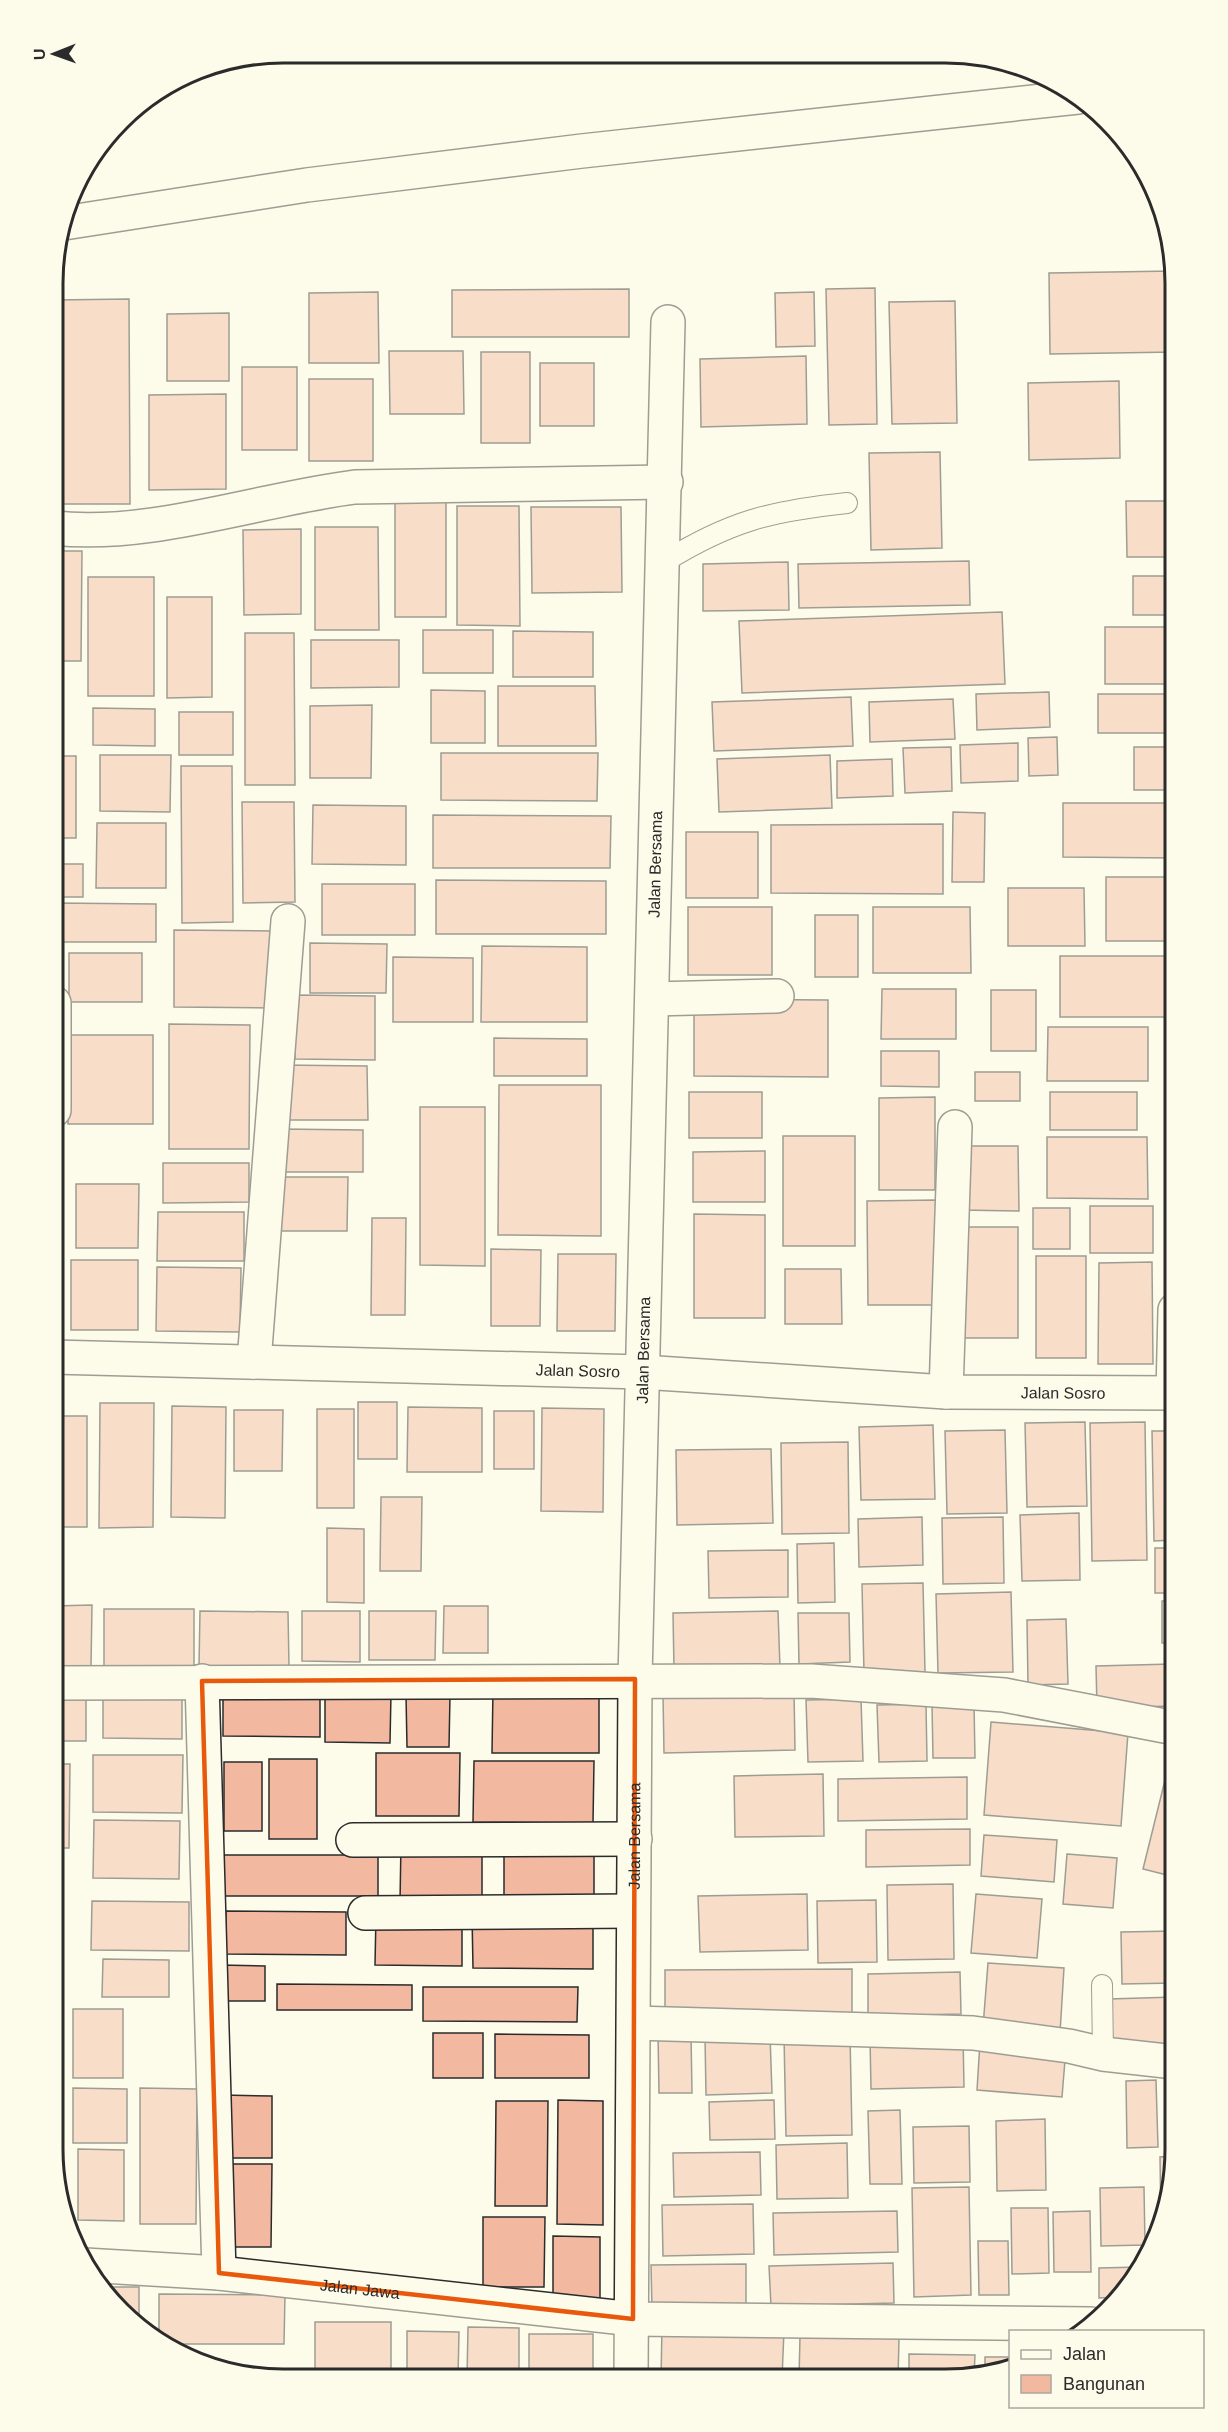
<svg xmlns="http://www.w3.org/2000/svg" width="1228" height="2432" viewBox="0 0 1228 2432" font-family="Helvetica,sans-serif">
	<rect width="100%" height="100%" fill="#fdfbea"/>
	<path fill="#f2b8a0" stroke="#2b2b2b" stroke-width="1.5" d="M 1173,271 L 1175,352 L 1050,354 L 1049,273 Z
		M 875,288 L 877,424 L 829,425 L 826,289 Z
		M 629,289 L 629,337 L 452,337 L 452,290 Z
		M 378,292 L 379,363 L 309,363 L 309,293 Z
		M 814,292 L 815,346 L 776,347 L 775,293 Z
		M 129,299 L 130,504 L 54,504 L 54,300 Z
		M 955,301 L 957,423 L 892,424 L 889,302 Z
		M 229,313 L 229,381 L 167,381 L 167,314 Z
		M 389,351 L 463,351 L 464,414 L 390,414 Z
		M 481,352 L 530,352 L 530,443 L 481,443 Z
		M 806,356 L 807,424 L 701,427 L 700,359 Z
		M 540,363 L 594,363 L 594,426 L 540,426 Z
		M 242,367 L 297,367 L 297,450 L 242,450 Z
		M 309,379 L 373,379 L 373,461 L 309,461 Z
		M 1119,381 L 1120,458 L 1029,460 L 1028,383 Z
		M 226,394 L 226,489 L 149,490 L 149,395 Z
		M 940,452 L 942,548 L 871,550 L 869,453 Z
		M 1126,501 L 1175,501 L 1175,557 L 1127,557 Z
		M 395,502 L 446,502 L 446,617 L 395,617 Z
		M 457,506 L 519,506 L 520,626 L 457,625 Z
		M 531,507 L 621,507 L 622,592 L 532,593 Z
		M 315,527 L 378,527 L 379,630 L 315,630 Z
		M 301,529 L 301,614 L 244,615 L 243,530 Z
		M 54,551 L 82,551 L 81,661 L 54,661 Z
		M 969,561 L 970,605 L 799,608 L 798,564 Z
		M 788,562 L 789,610 L 703,611 L 703,564 Z
		M 1133,576 L 1175,576 L 1175,615 L 1133,615 Z
		M 88,577 L 154,577 L 154,696 L 88,696 Z
		M 167,597 L 212,597 L 212,697 L 167,698 Z
		M 1002,612 L 1005,684 L 742,693 L 739,621 Z
		M 1105,627 L 1175,627 L 1175,684 L 1105,684 Z
		M 423,630 L 493,630 L 493,673 L 423,673 Z
		M 513,631 L 593,632 L 593,677 L 513,677 Z
		M 245,633 L 294,633 L 295,785 L 245,785 Z
		M 311,640 L 399,640 L 399,687 L 311,688 Z
		M 54,684 L 57,684 L 56,738 L 54,738 Z
		M 498,686 L 595,686 L 596,746 L 498,746 Z
		M 431,690 L 485,691 L 485,743 L 431,743 Z
		M 1049,692 L 1050,727 L 977,730 L 976,694 Z
		M 1098,694 L 1175,694 L 1175,733 L 1098,733 Z
		M 851,697 L 853,746 L 714,751 L 712,702 Z
		M 953,699 L 955,739 L 870,742 L 869,702 Z
		M 372,705 L 371,778 L 310,778 L 310,706 Z
		M 93,708 L 155,709 L 155,746 L 93,745 Z
		M 179,712 L 233,712 L 233,755 L 179,755 Z
		M 1057,737 L 1058,775 L 1029,776 L 1028,738 Z
		M 1018,743 L 1018,781 L 961,783 L 960,745 Z
		M 951,747 L 952,791 L 905,793 L 903,748 Z
		M 1134,747 L 1175,747 L 1175,790 L 1134,790 Z
		M 441,753 L 598,753 L 597,801 L 441,800 Z
		M 100,755 L 171,755 L 170,812 L 100,811 Z
		M 830,755 L 832,808 L 719,812 L 717,759 Z
		M 54,756 L 76,756 L 76,838 L 54,838 Z
		M 892,759 L 893,796 L 837,798 L 837,761 Z
		M 181,766 L 232,766 L 233,922 L 182,923 Z
		M 242,802 L 294,802 L 295,902 L 243,903 Z
		M 1063,803 L 1175,803 L 1175,858 L 1063,857 Z
		M 313,805 L 406,806 L 406,865 L 312,864 Z
		M 953,812 L 985,813 L 984,882 L 952,882 Z
		M 433,815 L 611,816 L 610,868 L 433,868 Z
		M 97,823 L 166,823 L 166,888 L 96,888 Z
		M 943,824 L 943,894 L 771,893 L 771,825 Z
		M 686,832 L 758,832 L 758,898 L 686,898 Z
		M 54,864 L 83,864 L 83,897 L 54,897 Z
		M 1106,877 L 1175,877 L 1175,941 L 1106,941 Z
		M 436,880 L 606,881 L 606,934 L 436,934 Z
		M 322,884 L 415,884 L 415,935 L 322,935 Z
		M 1008,888 L 1084,888 L 1085,946 L 1008,946 Z
		M 54,903 L 156,904 L 156,942 L 54,942 Z
		M 688,907 L 772,907 L 772,975 L 688,975 Z
		M 873,907 L 970,907 L 971,973 L 873,973 Z
		M 815,915 L 858,915 L 858,977 L 815,977 Z
		M 174,930 L 275,931 L 274,1008 L 174,1007 Z
		M 310,943 L 387,944 L 386,993 L 310,993 Z
		M 482,946 L 587,947 L 587,1022 L 481,1022 Z
		M 69,953 L 142,953 L 142,1002 L 69,1002 Z
		M 1060,956 L 1175,956 L 1175,1017 L 1060,1017 Z
		M 393,957 L 473,958 L 473,1022 L 393,1022 Z
		M 882,989 L 956,989 L 956,1039 L 881,1039 Z
		M 991,990 L 1036,990 L 1036,1051 L 991,1051 Z
		M 295,995 L 375,996 L 375,1060 L 295,1059 Z
		M 694,999 L 828,1000 L 828,1077 L 694,1076 Z
		M 169,1024 L 250,1025 L 249,1149 L 169,1149 Z
		M 1048,1027 L 1148,1027 L 1148,1081 L 1047,1081 Z
		M 68,1035 L 153,1035 L 153,1124 L 68,1124 Z
		M 494,1038 L 587,1039 L 587,1076 L 494,1076 Z
		M 881,1051 L 939,1051 L 939,1087 L 881,1086 Z
		M 281,1065 L 367,1066 L 368,1120 L 281,1120 Z
		M 975,1072 L 1020,1072 L 1020,1101 L 975,1101 Z
		M 499,1085 L 601,1085 L 601,1236 L 498,1235 Z
		M 689,1092 L 762,1092 L 762,1138 L 689,1138 Z
		M 1050,1092 L 1137,1092 L 1137,1130 L 1050,1130 Z
		M 935,1097 L 935,1190 L 879,1190 L 879,1098 Z
		M 420,1107 L 485,1107 L 485,1266 L 420,1265 Z
		M 281,1129 L 363,1130 L 363,1172 L 281,1172 Z
		M 783,1136 L 855,1136 L 855,1246 L 783,1246 Z
		M 1047,1137 L 1147,1137 L 1148,1199 L 1047,1198 Z
		M 960,1146 L 1018,1146 L 1019,1211 L 960,1210 Z
		M 765,1151 L 765,1202 L 693,1202 L 693,1152 Z
		M 163,1163 L 249,1163 L 249,1202 L 163,1203 Z
		M 273,1177 L 348,1177 L 347,1231 L 273,1231 Z
		M 76,1184 L 139,1184 L 138,1248 L 76,1248 Z
		M 936,1200 L 936,1305 L 868,1305 L 867,1201 Z
		M 1090,1206 L 1153,1206 L 1153,1253 L 1090,1253 Z
		M 1033,1208 L 1070,1208 L 1070,1249 L 1033,1249 Z
		M 158,1212 L 244,1212 L 244,1261 L 157,1261 Z
		M 694,1214 L 765,1215 L 765,1318 L 694,1318 Z
		M 372,1218 L 406,1218 L 405,1315 L 371,1315 Z
		M 962,1227 L 1018,1227 L 1018,1338 L 962,1338 Z
		M 491,1249 L 541,1250 L 540,1326 L 491,1326 Z
		M 558,1254 L 616,1254 L 615,1331 L 557,1331 Z
		M 1036,1256 L 1086,1256 L 1086,1358 L 1036,1358 Z
		M 71,1260 L 138,1260 L 138,1330 L 71,1330 Z
		M 1152,1262 L 1153,1364 L 1098,1364 L 1099,1263 Z
		M 157,1267 L 241,1268 L 240,1332 L 156,1331 Z
		M 785,1269 L 841,1269 L 842,1324 L 785,1324 Z
		M 358,1402 L 397,1402 L 397,1459 L 358,1459 Z
		M 100,1403 L 154,1403 L 153,1527 L 99,1528 Z
		M 172,1406 L 226,1407 L 225,1518 L 171,1517 Z
		M 408,1407 L 482,1408 L 482,1472 L 407,1472 Z
		M 542,1408 L 604,1409 L 603,1512 L 541,1511 Z
		M 317,1409 L 354,1409 L 354,1508 L 317,1508 Z
		M 234,1410 L 283,1410 L 282,1471 L 234,1471 Z
		M 494,1411 L 534,1411 L 534,1469 L 494,1469 Z
		M 53,1416 L 87,1416 L 87,1527 L 53,1527 Z
		M 1085,1422 L 1087,1506 L 1027,1507 L 1025,1423 Z
		M 1145,1422 L 1147,1560 L 1092,1561 L 1090,1423 Z
		M 933,1425 L 935,1499 L 861,1500 L 859,1427 Z
		M 1005,1430 L 1007,1513 L 947,1514 L 945,1431 Z
		M 1152,1431 L 1175,1431 L 1175,1540 L 1154,1541 Z
		M 848,1442 L 849,1533 L 782,1534 L 781,1443 Z
		M 771,1449 L 773,1523 L 677,1525 L 676,1450 Z
		M 381,1497 L 422,1497 L 421,1571 L 380,1571 Z
		M 1079,1513 L 1080,1580 L 1022,1581 L 1020,1515 Z
		M 922,1517 L 923,1565 L 859,1567 L 858,1519 Z
		M 1003,1517 L 1004,1583 L 943,1584 L 942,1518 Z
		M 327,1528 L 364,1529 L 364,1603 L 327,1602 Z
		M 834,1543 L 835,1602 L 798,1603 L 797,1544 Z
		M 1155,1548 L 1175,1548 L 1175,1593 L 1155,1593 Z
		M 788,1550 L 788,1597 L 709,1598 L 708,1551 Z
		M 923,1583 L 925,1672 L 864,1673 L 862,1584 Z
		M 1011,1592 L 1013,1672 L 938,1673 L 936,1594 Z
		M 1162,1601 L 1175,1601 L 1175,1643 L 1162,1643 Z
		M 92,1605 L 91,1667 L 53,1667 L 53,1606 Z
		M 444,1606 L 488,1606 L 488,1653 L 443,1653 Z
		M 104,1609 L 194,1609 L 194,1669 L 104,1669 Z
		M 200,1611 L 288,1612 L 289,1666 L 199,1666 Z
		M 302,1611 L 360,1611 L 360,1662 L 302,1661 Z
		M 369,1611 L 436,1611 L 435,1660 L 369,1660 Z
		M 778,1611 L 780,1668 L 674,1670 L 673,1613 Z
		M 798,1613 L 849,1613 L 850,1662 L 799,1664 Z
		M 1066,1619 L 1068,1684 L 1028,1685 L 1027,1620 Z
		M 1172,1664 L 1173,1706 L 1097,1708 L 1096,1666 Z
		M 53,1688 L 86,1688 L 86,1741 L 53,1741 Z
		M 493,1689 L 599,1690 L 599,1753 L 492,1753 Z
		M 223,1690 L 320,1691 L 320,1737 L 223,1736 Z
		M 103,1691 L 182,1692 L 182,1739 L 103,1738 Z
		M 794,1691 L 795,1750 L 664,1753 L 663,1694 Z
		M 325,1693 L 391,1693 L 390,1743 L 325,1742 Z
		M 406,1695 L 450,1695 L 449,1747 L 407,1747 Z
		M 861,1699 L 863,1761 L 808,1762 L 806,1700 Z
		M 926,1704 L 927,1761 L 879,1762 L 877,1705 Z
		M 932,1704 L 974,1704 L 975,1758 L 933,1758 Z
		M 991,1722 L 1128,1733 L 1121,1826 L 984,1815 Z
		M 376,1753 L 460,1753 L 459,1816 L 376,1816 Z
		M 93,1755 L 183,1755 L 182,1813 L 93,1812 Z
		M 269,1759 L 317,1759 L 317,1839 L 269,1839 Z
		M 474,1761 L 594,1761 L 593,1823 L 473,1822 Z
		M 224,1762 L 262,1762 L 262,1831 L 224,1831 Z
		M 53,1764 L 70,1764 L 69,1848 L 53,1848 Z
		M 1167,1772 L 1175,1775 L 1175,1877 L 1143,1869 Z
		M 823,1774 L 824,1836 L 735,1837 L 734,1776 Z
		M 967,1777 L 967,1819 L 838,1821 L 838,1779 Z
		M 94,1820 L 180,1821 L 179,1879 L 93,1878 Z
		M 970,1829 L 970,1865 L 866,1867 L 866,1830 Z
		M 984,1835 L 1057,1840 L 1054,1882 L 981,1876 Z
		M 401,1843 L 482,1844 L 482,1902 L 400,1902 Z
		M 504,1844 L 594,1844 L 594,1906 L 504,1905 Z
		M 1067,1854 L 1117,1858 L 1113,1908 L 1063,1904 Z
		M 222,1855 L 378,1855 L 378,1896 L 222,1896 Z
		M 953,1884 L 954,1959 L 888,1960 L 887,1885 Z
		M 807,1894 L 808,1950 L 700,1952 L 698,1896 Z
		M 976,1894 L 1042,1899 L 1037,1958 L 971,1953 Z
		M 876,1900 L 877,1962 L 818,1963 L 817,1901 Z
		M 92,1901 L 189,1902 L 189,1951 L 91,1950 Z
		M 226,1911 L 346,1912 L 346,1955 L 225,1954 Z
		M 376,1915 L 462,1916 L 462,1966 L 375,1965 Z
		M 472,1915 L 593,1916 L 593,1969 L 473,1968 Z
		M 1175,1931 L 1175,1983 L 1122,1984 L 1121,1932 Z
		M 53,1940 L 58,1940 L 58,2034 L 53,2034 Z
		M 103,1959 L 169,1960 L 169,1997 L 102,1997 Z
		M 988,1963 L 1064,1968 L 1060,2033 L 983,2027 Z
		M 219,1965 L 265,1966 L 265,2001 L 219,2001 Z
		M 852,1969 L 852,2016 L 665,2016 L 665,1970 Z
		M 960,1972 L 961,2014 L 868,2016 L 868,1974 Z
		M 277,1984 L 412,1985 L 412,2010 L 277,2010 Z
		M 423,1987 L 578,1987 L 577,2022 L 423,2021 Z
		M 1175,1997 L 1175,2046 L 1110,2048 L 1109,1999 Z
		M 73,2009 L 123,2009 L 123,2078 L 73,2078 Z
		M 433,2033 L 483,2033 L 483,2078 L 433,2078 Z
		M 495,2034 L 589,2035 L 589,2078 L 495,2078 Z
		M 658,2034 L 691,2034 L 692,2093 L 659,2093 Z
		M 770,2035 L 772,2093 L 706,2095 L 705,2037 Z
		M 850,2035 L 852,2135 L 786,2136 L 784,2036 Z
		M 963,2036 L 964,2087 L 871,2089 L 870,2038 Z
		M 980,2042 L 1066,2048 L 1062,2097 L 977,2090 Z
		M 1156,2080 L 1158,2147 L 1127,2148 L 1126,2081 Z
		M 73,2088 L 127,2089 L 127,2143 L 73,2143 Z
		M 140,2088 L 197,2089 L 196,2224 L 140,2224 Z
		M 222,2095 L 272,2096 L 272,2158 L 222,2158 Z
		M 558,2100 L 603,2101 L 603,2225 L 557,2224 Z
		M 774,2100 L 775,2139 L 710,2140 L 709,2102 Z
		M 496,2101 L 548,2101 L 547,2206 L 495,2206 Z
		M 900,2110 L 902,2184 L 870,2184 L 868,2111 Z
		M 1045,2119 L 1046,2190 L 997,2191 L 996,2121 Z
		M 969,2126 L 970,2182 L 914,2183 L 913,2127 Z
		M 847,2143 L 848,2198 L 777,2199 L 776,2145 Z
		M 78,2149 L 124,2150 L 124,2221 L 78,2220 Z
		M 760,2152 L 761,2195 L 674,2197 L 673,2153 Z
		M 1175,2156 L 1175,2164 L 1161,2225 L 1160,2157 Z
		M 225,2164 L 272,2164 L 271,2247 L 225,2247 Z
		M 969,2187 L 971,2295 L 914,2297 L 912,2188 Z
		M 1144,2187 L 1145,2245 L 1101,2246 L 1100,2188 Z
		M 753,2204 L 754,2254 L 663,2256 L 662,2205 Z
		M 1011,2208 L 1048,2208 L 1049,2273 L 1012,2274 Z
		M 897,2211 L 898,2252 L 774,2255 L 773,2213 Z
		M 1090,2211 L 1091,2272 L 1054,2272 L 1053,2212 Z
		M 483,2217 L 545,2217 L 544,2287 L 483,2287 Z
		M 553,2236 L 600,2237 L 600,2301 L 553,2301 Z
		M 978,2241 L 1008,2241 L 1009,2295 L 979,2295 Z
		M 893,2263 L 894,2303 L 771,2306 L 769,2266 Z
		M 746,2264 L 746,2307 L 652,2309 L 651,2265 Z
		M 1140,2267 L 1128,2289 L 1119,2297 L 1099,2298 L 1099,2268 Z
		M 100,2287 L 139,2287 L 139,2327 L 131,2322 Z
		M 159,2294 L 285,2295 L 284,2344 L 164,2344 L 159,2341 Z
		M 315,2322 L 391,2322 L 391,2378 L 315,2378 Z
		M 662,2326 L 784,2330 L 782,2379 L 661,2379 Z
		M 468,2327 L 519,2328 L 519,2378 L 467,2378 Z
		M 407,2331 L 459,2332 L 458,2378 L 407,2378 Z
		M 529,2334 L 593,2334 L 593,2378 L 529,2378 Z
		M 800,2336 L 899,2338 L 898,2379 L 799,2379 Z
		M 909,2354 L 975,2355 L 974,2375 L 945,2380 L 909,2379 Z
		M 985,2357 L 1010,2357 L 1010,2369 L 985,2373 Z"/>
	<g fill="none" stroke-linecap="round" stroke-linejoin="round">
		<defs>
			<path id="service" d="M 664,562 C 730,521 771,511 847,503
				M 1102,1985 L 1103,2054"/>
			<g id="minor">
				<path d="M 54,528 C 149,539 259,499 355,487 L 666,482"/>
				<path d="M 652,999 L 777,996"/>
				<path d="M 54,1110 L 54,1003"/>
				<path id="s1" d="M 53,1357 L 642,1372 L 946,1392 L 1175,1393"/>
				<path d="M 254,1362 L 288,921"/>
				<path d="M 946,1392 L 955,1127"/>
				<path d="M 1173,1393 L 1175,1310"/>
				<path d="M 202,1681 L 219,2273"/>
				<path d="M 53,1683 L 811,1681 L 1004,1695 L 1175,1728"/>
				<path d="M 353,1840 L 635,1839"/>
				<path d="M 365,1913 L 633,1911"/>
				<path d="M 634,2023 L 973,2033 L 1069,2046 L 1103,2054 L 1175,2062"/>
				<path id="s2" d="M 85,2265 L 219,2273 L 633,2319 L 1091,2324"/>
				<path id="s3" d="M 631,2379 L 635,1679 L 668,322"/>
			</g>
			<path id="motorway" d="M 64,223 L 307,185 L 582,151 L 1078,97"/>
		</defs>
		<use href="#service" stroke="#2b2b2b" stroke-width="22"/>
		<use href="#minor" stroke="#2b2b2b" stroke-width="36"/>
		<use href="#motorway" stroke="#2b2b2b" stroke-width="36"/>
		<use href="#service" stroke="#fdfbea" stroke-width="20"/>
		<use href="#minor" stroke="#fdfbea" stroke-width="33"/>
		<use href="#motorway" stroke="#fdfbea" stroke-width="33"/>
	</g>
	<path d="M0 0H1228V2432H0ZM 635,1679 L 633,2319 L 219,2273 L 202,1681 Z" fill="#fdfbea" fill-opacity=".55" fill-rule="evenodd"/>
	<path fill="none" stroke="#e8590c" stroke-width="4.5" stroke-linejoin="round" d="M 635,1679 L 633,2319 L 219,2273 L 202,1681 Z"/>
	<g text-anchor="middle" dominant-baseline="central" stroke-width="4.5" stroke-linejoin="round" paint-order="stroke">
		<g font-size="16" fill="#2b2b2b" stroke="#fdfbea">
			<text stroke="none"><textPath href="#s3" startOffset="1515">Jalan Bersama</textPath></text>
			<text stroke="none"><textPath href="#s3" startOffset="1029">Jalan Bersama</textPath></text>
			<text stroke="none"><textPath href="#s1" startOffset="525">Jalan Sosro</textPath></text>
			<text stroke="none"><textPath href="#s1" startOffset="1011">Jalan Sosro</textPath></text>
			<text stroke="none"><textPath href="#s3" startOffset="543">Jalan Bersama</textPath></text>
			<text stroke="none"><textPath href="#s2" startOffset="276">Jalan Jawa</textPath></text>
		</g>
	</g>
	<path d="M0 0H1228V2432H0ZM283 63H945A220 220 0 0 1 1165 283V2149A220 220 0 0 1 945 2369H283A220 220 0 0 1 63 2149V283A220 220 0 0 1 283 63Z" fill="#fdfbea" fill-rule="evenodd"/>
	<path fill="none" stroke="#2b2b2b" stroke-width="3" d="M283 63H945A220 220 0 0 1 1165 283V2149A220 220 0 0 1 945 2369H283A220 220 0 0 1 63 2149V283A220 220 0 0 1 283 63Z"/>
	<rect x="1009" y="2330" width="195" height="78" fill="#fdfbea" stroke="#a9a89e" stroke-width="1.5"/>
	<rect x="1021" y="2350" width="30" height="9" fill="#fdfbea" stroke="#a9a89e" stroke-width="1.5"/>
	<text x="1063" y="2360" font-size="18" fill="#2b2b2b">Jalan</text>
	<rect x="1021" y="2375" width="30" height="18" fill="#f2b8a0" stroke="#a9a89e" stroke-width="1.5"/>
	<text x="1063" y="2390" font-size="18" fill="#2b2b2b">Bangunan</text>
	<g transform="translate(54 54) rotate(269)" stroke="#fdfbea" stroke-width="4.5" paint-order="stroke">
	<path d="M0-4.5L10 22L0 15L-10 22Z" fill="#2b2b2b"/>
	<text y="-9" font-size="16" font-weight="bold" text-anchor="middle" fill="#2b2b2b">U</text>
	</g>
</svg>
